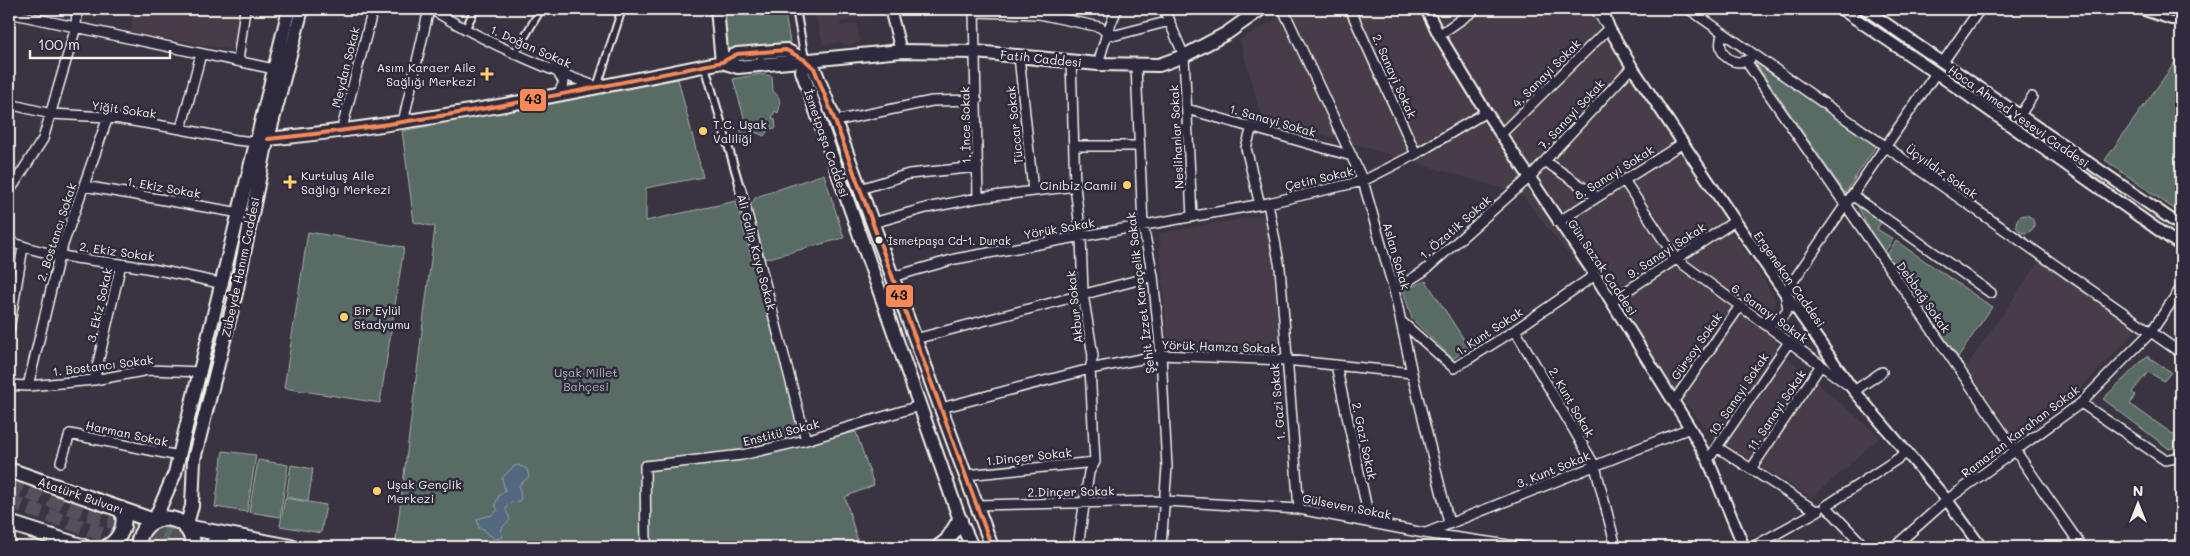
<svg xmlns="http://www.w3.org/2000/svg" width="2190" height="556" viewBox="0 0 2190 556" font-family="Mali,sans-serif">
	<rect width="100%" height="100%" fill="#3a3342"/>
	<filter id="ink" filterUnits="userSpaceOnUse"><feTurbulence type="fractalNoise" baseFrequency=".02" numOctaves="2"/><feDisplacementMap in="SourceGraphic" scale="10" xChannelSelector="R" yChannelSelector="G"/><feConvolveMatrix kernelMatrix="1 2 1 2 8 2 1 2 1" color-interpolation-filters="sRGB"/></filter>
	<g filter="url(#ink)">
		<path fill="#473e48" d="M 133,9 L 240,9 L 233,50 L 131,32 Z
			M 814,9 L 876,9 L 877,13 L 840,22 L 841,26 L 857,23 L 860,43 L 844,45 L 843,42 L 823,45 Z
			M 1296,9 L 1587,9 L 1774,296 L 1777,349 L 1880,437 L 1812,498 L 1711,435 L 1521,194 L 1261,116 L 1240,39 Z
			M 1266,215 L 1273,268 L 1280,351 L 1168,348 L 1159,233 Z
			M 2041,259 L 2138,329 L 2077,392 L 2018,442 L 1966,367 Z"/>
		<path fill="#596c65" stroke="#a6aea6" d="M 721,9 L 784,9 L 790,42 L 726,49 Z
			M 2181,54 L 2181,214 L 2105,160 Z
			M 1754,61 L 1878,143 L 1845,193 Z
			M 760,74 L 772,76 L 773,91 C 781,97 781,104 778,113 L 775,111 L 772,118 L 775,119 L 776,128 L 769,129 L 764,136 L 755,132 L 748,139 L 741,136 L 741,130 L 746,124 L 733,79 Z
			M 678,79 L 703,177 L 646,188 L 646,221 L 736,201 L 803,444 L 856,432 L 874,485 L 845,497 L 859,546 L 395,547 L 435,227 L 414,222 L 402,131 Z
			M 824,174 L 844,238 L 765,259 L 750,206 L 756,197 Z
			M 1856,203 L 1882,221 L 1877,229 L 1893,239 L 1883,255 Z
			M2016 224a9 9 0 1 1 18 0a9 9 0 1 1-18 0Z
			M 308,232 L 404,247 L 380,403 L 284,388 Z
			M 1896,241 L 1992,307 L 1958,357 L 1886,256 Z
			M 1426,281 L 1469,347 L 1453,359 L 1412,319 L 1403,290 Z
			M 2147,356 L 2171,372 L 2164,381 L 2148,372 L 2132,392 L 2135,395 L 2130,404 L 2180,439 L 2181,438 L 2181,446 L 2169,449 L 2103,399 Z
			M 223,451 L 256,455 L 247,512 L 215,507 Z
			M 258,460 L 288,465 L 280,517 L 249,512 Z
			M 291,465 L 313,469 L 308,501 L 286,497 Z
			M 285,498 L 326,505 L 321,533 L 280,526 Z
			M 166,527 C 176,530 182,536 182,547 L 145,547 C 146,535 153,528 166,527 Z"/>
		<path fill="#53687e" stroke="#939fa8" d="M 518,465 L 527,469 L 529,477 L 519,485 L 521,498 L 519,501 L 511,502 C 502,509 508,512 510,520 C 504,526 499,528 503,537 L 495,539 L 486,532 L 484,529 L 479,528 L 477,519 L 492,515 L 498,510 L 495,505 L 499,495 L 503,493 L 505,490 L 502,478 L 513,467 Z"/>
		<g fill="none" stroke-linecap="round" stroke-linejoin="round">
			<path stroke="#56505b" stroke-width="14" stroke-dasharray="14 7" stroke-linecap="butt" d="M 9,486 L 105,520 L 209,547
				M 9,502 L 141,547"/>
			<defs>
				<path id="pedestrian" d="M 796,9 L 805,59
					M 2135,9 L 2171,21 L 2181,21
					M 465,30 L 475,9
					M 514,55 L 541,9
					M 705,66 L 740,187
					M 597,87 L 622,9"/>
				<path id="minor" d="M 431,9 C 484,42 539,66 597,87
					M 974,9 L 978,198
					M 1164,9 L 1184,56 L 1192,217
					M 1283,9 L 1363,181 L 1394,290 L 1412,373 L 1449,523
					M 1350,9 L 1416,154
					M 1689,9 L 2181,353
					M 975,12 L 1039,14 L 1100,27 L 1107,33 L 1116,35 L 1170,21
					M 9,13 L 274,69
					M 1723,33 C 1714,51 1731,69 1750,59
					M 1439,35 L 1476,9
					M 1019,56 L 1033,191
					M 238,61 L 245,9
					M 1071,61 L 1075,186 L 1081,237 L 1083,294 L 1093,356 L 1090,369 L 1095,462 L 1089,472 L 1078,547
					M 1746,61 L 2082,547
					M 1943,62 L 1980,9
					M 1098,64 L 1107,33 L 1117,9
					M 1136,66 L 1143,226 L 1153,276 L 1161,355 L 1167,467 L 1161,547
					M 558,73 L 564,82 L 558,95
					M 9,104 L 51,114 L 108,117 L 181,129 L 236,140 L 255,142 L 259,145
					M 1187,109 L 1352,156
					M 2020,115 L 2032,97
					M 835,121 L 932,101 L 977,100
					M 403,122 L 429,9
					M 1252,127 L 1246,148 L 1260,205
					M 181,129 L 201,54
					M 341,132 L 373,9
					M 1500,135 L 1609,28 L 1595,9
					M 1074,146 L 1138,146
					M 1545,161 L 1597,197
					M 1624,180 L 1676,259 L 1848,385
					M 84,186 L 240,213
					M 740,187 L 806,440
					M 860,189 L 909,174 L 978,167
					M 9,192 L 43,139 L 76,27 L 77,9
					M 1852,195 L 1991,293
					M 1268,203 L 1280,268 L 1299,509
					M 1558,222 L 1683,143
					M 873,223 L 926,208 L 978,198 L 1075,186
					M 9,241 C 45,256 83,259 121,264 C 156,269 189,276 223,284
					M 892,277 L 955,259 L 1268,203 L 1363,181 L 1416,154 L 1486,112
					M 1394,290 L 1424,271 L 1529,178 L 1632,67
					M 1611,301 L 1735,221
					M 1761,321 C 1774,324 1781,320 1788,309 L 1785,293 L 1936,73
					M 1402,322 L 1454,368 L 1515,330 L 1595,275
					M 9,330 L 23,247
					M 1515,330 L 1595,466 L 1616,547
					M 915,339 L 1153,276
					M 1336,365 L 1370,523
					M 94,380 L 121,264
					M 9,385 L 28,386 L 94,380 L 149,370 L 201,372
					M 28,386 L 59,256 L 108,117
					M 1854,391 L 1882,372
					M 1674,401 L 1740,306
					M 2081,403 L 2165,460 L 2181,457
					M 941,408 L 1090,369 L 1161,355 L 1286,360 L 1412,373
					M 1717,447 L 1816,511
					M 1708,460 L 1789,342
					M 61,462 L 70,434 L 179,456
					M 1751,469 L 1821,365
					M 966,475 L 1095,462
					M 976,505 L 1166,501 L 1299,509 L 1424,533 L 1523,547
					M 1426,533 L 1690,428
					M 646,547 L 645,466 L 742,455 L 806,440 L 919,406
					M 1753,547 L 1819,510
					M 1865,547 L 1826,506 L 1908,452
					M 1894,547 L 1947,500 L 2081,403 L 2151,332 L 2181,288
					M 2165,547 L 2181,544"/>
				<path id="tertiary" d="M 890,9 L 901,51
					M 1426,9 L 1439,35 L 1486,112 L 1595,275 L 1690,428 L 1708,460 L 1744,547
					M 1602,9 L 1609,28 L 1632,67 L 1735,221 L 1851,387 L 1947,500 L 1981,547
					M 1841,9 L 1936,73 L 2181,246
					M 1865,9 L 2181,226"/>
				<path id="secondary" d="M 717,9 L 722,62
					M 805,60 L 802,71 L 960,520 L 972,547
					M 722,62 L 738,67 L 901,51 L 976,52 L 1098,64 L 1159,65 L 1184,56 L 1227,33 L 1261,9
					M 268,139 C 421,124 571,93 722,62 L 737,54 L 786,50 L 805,60 L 814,68 L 835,121 L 992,547
					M 154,521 L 175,473 L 179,456 C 217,307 251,158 289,9
					M 186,527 L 192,506 L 194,459 L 236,293 L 265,150 L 302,9"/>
				<path id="trunk" d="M 9,470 L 154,521
					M 9,523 L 84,547
					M 186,527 L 291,547
					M 107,547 C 120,540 128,523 121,509
					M 138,547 C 140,508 193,510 193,547
					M 211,547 L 223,534
					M 939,547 L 947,541 L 960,520"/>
			</defs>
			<use href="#pedestrian" stroke="#f4f1e8" stroke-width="10"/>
			<use href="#minor" stroke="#f4f1e8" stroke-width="12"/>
			<use href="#tertiary" stroke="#f4f1e8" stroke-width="14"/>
			<use href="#secondary" stroke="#f4f1e8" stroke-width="16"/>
			<use href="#trunk" stroke="#f4f1e8" stroke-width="18"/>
			<use href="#pedestrian" stroke="#2f2a3d" stroke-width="6"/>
			<use href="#minor" stroke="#2f2a3d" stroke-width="9"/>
			<use href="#tertiary" stroke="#2f2a3d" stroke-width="10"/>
			<use href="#secondary" stroke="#2f2a3d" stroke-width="12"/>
			<use href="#trunk" stroke="#2f2a3d" stroke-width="14"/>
			<defs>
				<path id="bus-1" d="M 268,139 C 421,124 571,93 722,62 L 737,54 L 786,50 L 805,60 L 814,68 L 835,121 L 992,547"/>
			</defs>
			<use href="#bus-1" stroke="#2f2a3d" stroke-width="8"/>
			<use href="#bus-1" stroke="#f98a56" stroke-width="4"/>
		</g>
	</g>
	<g fill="#ffd166" stroke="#2f2a3d" stroke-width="2">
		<path d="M484.5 66.5h5v5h5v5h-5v5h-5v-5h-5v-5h5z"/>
		<circle cx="703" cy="131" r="5"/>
		<path d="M287.5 174.5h5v5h5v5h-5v5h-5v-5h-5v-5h5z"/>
		<circle cx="1127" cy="185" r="5"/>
		<circle cx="344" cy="317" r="5"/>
		<circle cx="377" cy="491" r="5"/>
	</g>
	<circle fill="#f4f1e8" stroke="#2f2a3d" stroke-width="2" cx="879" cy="240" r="4.5"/>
	<g text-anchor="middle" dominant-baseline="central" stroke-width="5" stroke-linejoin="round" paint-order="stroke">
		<g font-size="11" fill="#f4f1e8" stroke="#2f2a3d" text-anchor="start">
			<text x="888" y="240">İsmetpaşa Cd-1. Durak</text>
		</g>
		<g font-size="12" fill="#f4f1e8" stroke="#2f2a3d">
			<text transform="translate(531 46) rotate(24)">1. Doğan Sokak</text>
			<text transform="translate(1041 58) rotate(6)">Fatih Caddesi</text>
			<text transform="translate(345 67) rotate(-76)">Meydan Sokak</text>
			<text transform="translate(1546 73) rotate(-45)">4. Sanayi Sokak</text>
			<text transform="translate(1395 76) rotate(66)">2. Sanayi Sokak</text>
			<text transform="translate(124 109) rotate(8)">Yiğit Sokak</text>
			<text transform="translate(1571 114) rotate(-47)">7. Sanayi Sokak</text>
			<text transform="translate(2019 116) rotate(35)">Hoca Ahmed Yesevi Caddesi</text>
			<text transform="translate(1273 120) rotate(16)">1. Sanayi Sokak</text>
			<text transform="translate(965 125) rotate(-91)">1. İnce Sokak</text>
			<text transform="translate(1014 125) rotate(-96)">Tüccar Sokak</text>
			<text transform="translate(1176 137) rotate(-93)">Neslihanlar Sokak</text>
			<text transform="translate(827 143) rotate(71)">İsmetpaşa Caddesi</text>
			<text transform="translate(1942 171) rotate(35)">Üçyıldız Sokak</text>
			<text transform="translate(1614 172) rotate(-32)">8. Sanayi Sokak</text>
			<text transform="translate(1319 178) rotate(-13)">Çetin Sokak</text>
			<text transform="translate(164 187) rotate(10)">1. Ekiz Sokak</text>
			<text transform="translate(1455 227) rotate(-41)">1. Özatik Sokak</text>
			<text transform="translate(1059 228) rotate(-10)">Yörük Sokak</text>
			<text transform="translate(56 232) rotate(-72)">2. Bostancı Sokak</text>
			<text transform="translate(1666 250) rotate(-33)">9. Sanayi Sokak</text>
			<text transform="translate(117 251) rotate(8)">2. Ekiz Sokak</text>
			<text transform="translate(757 252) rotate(75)">Ali Galip Kaya Sokak</text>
			<text transform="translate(1397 256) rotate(74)">Aslan Sokak</text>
			<text transform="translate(240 267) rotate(-78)">Zübeyde Hanım Caddesi</text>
			<text transform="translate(1603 267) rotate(56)">Gün Sazak Caddesi</text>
			<text transform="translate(1790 279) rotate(55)">Ergenekon Caddesi</text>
			<text transform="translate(1140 293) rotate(-97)">Şehit İzzet Karaçelik Sokak</text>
			<text transform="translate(1924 297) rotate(55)">Debbağ Sokak</text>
			<text transform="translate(99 305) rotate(-77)">3. Ekiz Sokak</text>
			<text transform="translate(1074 307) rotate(-96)">Akbur Sokak</text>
			<text transform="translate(1770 313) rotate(36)">6. Sanayi Sokak</text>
			<text transform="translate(1489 331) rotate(-33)">1. Kunt Sokak</text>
			<text transform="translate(1219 346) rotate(2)">Yörük Hamza Sokak</text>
			<text transform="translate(1696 346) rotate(-55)">Gürsoy Sokak</text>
			<text transform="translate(103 365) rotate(-7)">1. Bostancı Sokak</text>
			<text transform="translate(1738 394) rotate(-56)">10. Sanayi Sokak</text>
			<text transform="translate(1277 402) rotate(-95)">1. Gazi Sokak</text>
			<text transform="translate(1572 402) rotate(60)">2. Kunt Sokak</text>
			<text transform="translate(1776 410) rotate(-56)">11. Sanayi Sokak</text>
			<text transform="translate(2020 431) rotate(-37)">Ramazan Karahan Sokak</text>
			<text transform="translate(781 432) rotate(-14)">Enstitü Sokak</text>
			<text transform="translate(127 433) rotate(12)">Harman Sokak</text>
			<text transform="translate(1365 441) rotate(78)">2. Gazi Sokak</text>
			<text transform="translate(1029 456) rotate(-6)">1.Dinçer Sokak</text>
			<text transform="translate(1553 469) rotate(-22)">3. Kunt Sokak</text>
			<text transform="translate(1071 491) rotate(-1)">2.Dinçer Sokak</text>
			<text transform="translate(81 495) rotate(19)">Atatürk Bulvarı</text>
			<text transform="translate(1347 506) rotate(11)">Gülseven Sokak</text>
		</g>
		<g font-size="12" fill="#f4f1e8" stroke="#2f2a3d" text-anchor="start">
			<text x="476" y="67" text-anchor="end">Asım Karaer Aile<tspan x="476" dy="14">Sağlığı Merkezi</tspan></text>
			<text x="713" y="124">T.C. Uşak<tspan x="713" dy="14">Valiliği</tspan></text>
			<text x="301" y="175">Kurtuluş Aile<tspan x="301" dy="14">Sağlığı Merkezi</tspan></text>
			<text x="1117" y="185" text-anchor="end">Cinibiz Camii</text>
			<text x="354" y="310">Bir Eylül<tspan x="354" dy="14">Stadyumu</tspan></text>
			<text x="387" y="484">Uşak Gençlik<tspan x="387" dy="14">Merkezi</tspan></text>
		</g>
		<g font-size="12" fill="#aeb5ad" stroke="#2f2a3d">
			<text x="586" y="372">Uşak Millet<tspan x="586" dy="14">Bahçesi</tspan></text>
		</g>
	</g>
	<g stroke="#2f2a3d" stroke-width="2">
		<rect x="519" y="88" width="28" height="24" rx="5" fill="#f98a56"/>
		<rect x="885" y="284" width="29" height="24" rx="5" fill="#f98a56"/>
	</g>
	<g font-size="14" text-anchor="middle" font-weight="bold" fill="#111">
		<text x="533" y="104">43</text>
		<text x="899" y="300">43</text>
	</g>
	<rect width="2190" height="556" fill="none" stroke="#2f2a3d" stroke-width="30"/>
	<rect x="15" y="15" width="2160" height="526" fill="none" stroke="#f4f1e8" stroke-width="2" filter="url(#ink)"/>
	<g transform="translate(2138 504)" stroke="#2f2a3d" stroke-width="4" paint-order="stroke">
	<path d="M0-4L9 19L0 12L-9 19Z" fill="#f4f1e8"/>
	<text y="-8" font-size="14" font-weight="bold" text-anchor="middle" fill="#f4f1e8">N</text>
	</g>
	<path d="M30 50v8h140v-8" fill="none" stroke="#f4f1e8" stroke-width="2.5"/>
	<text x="38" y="50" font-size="15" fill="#f4f1e8" stroke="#2f2a3d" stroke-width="4" paint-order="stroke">100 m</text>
</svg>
